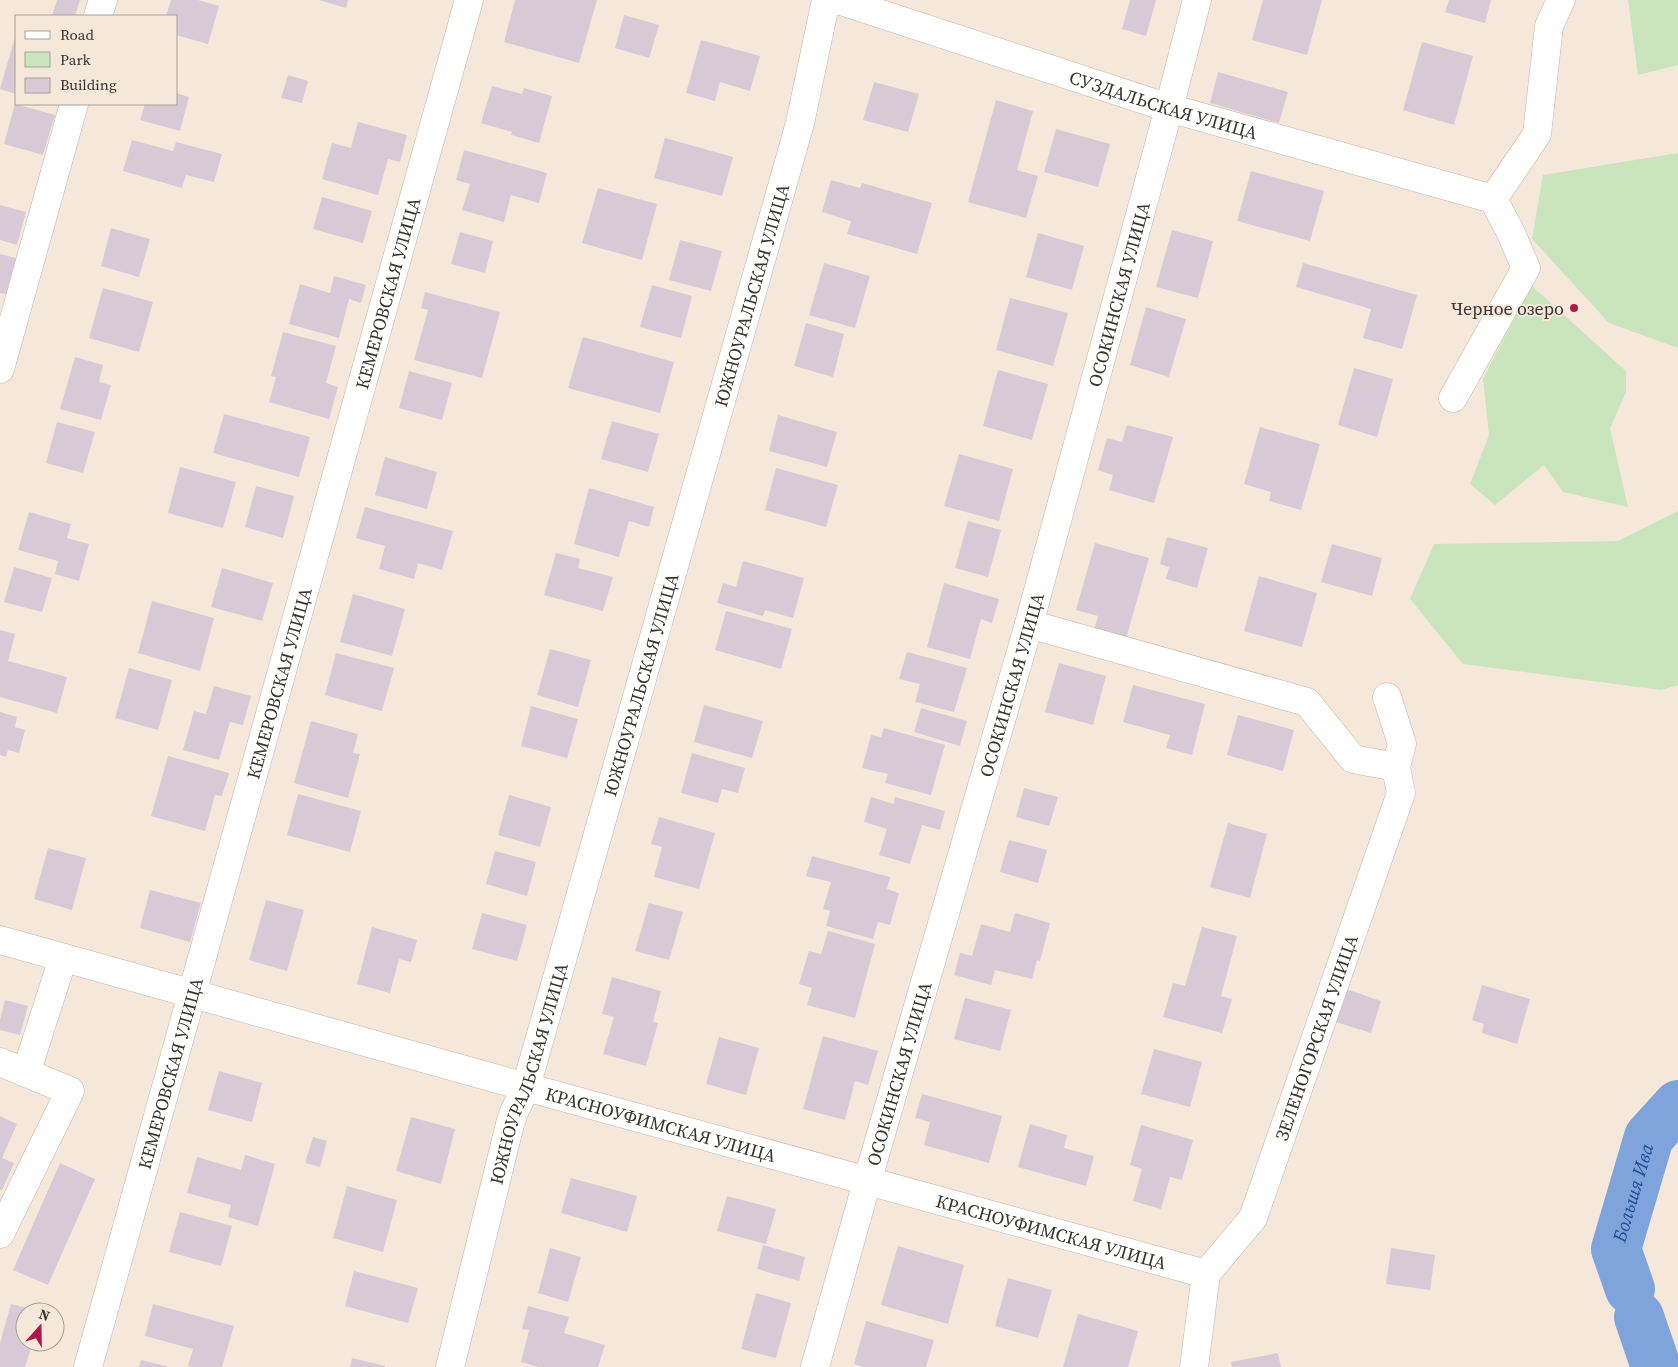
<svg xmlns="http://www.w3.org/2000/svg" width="1678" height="1367" viewBox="0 0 1678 1367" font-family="'Source Serif 4',serif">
	<rect width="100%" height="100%" fill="#f5e8db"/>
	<path fill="#cae5bd" d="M 1628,0 L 1678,0 L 1678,65 L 1638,75 Z
		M 1678,153 L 1678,348 L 1609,323 L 1532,239 L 1543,175 Z
		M 1531,285 L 1626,371 L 1626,392 L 1610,428 L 1628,507 L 1563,492 L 1544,465 L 1495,505 L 1470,484 L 1489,435 L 1483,379 Z
		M 1678,511 L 1678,685 L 1661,690 L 1463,664 L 1410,599 L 1434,544 L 1618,541 Z"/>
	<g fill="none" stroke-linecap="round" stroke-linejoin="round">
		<g stroke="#7fa4dc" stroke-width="50">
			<path id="s1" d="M 1630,1289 L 1616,1249 L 1649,1137 L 1678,1105"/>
			<path d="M 1639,1317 L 1656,1367"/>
		</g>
	</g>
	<path fill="#d7cad6" d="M 57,0 L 80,0 L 75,16 L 52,16 Z
		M 171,0 L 198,0 L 219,6 L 208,44 L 176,35 L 176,16 L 166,16 Z
		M 319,0 L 348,0 L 346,8 Z
		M 515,0 L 597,0 L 579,63 L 504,42 Z
		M 1130,0 L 1156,0 L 1146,36 L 1122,29 Z
		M 1263,0 L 1322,0 L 1307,55 L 1252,40 Z
		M 1449,0 L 1491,0 L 1485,23 L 1445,12 Z
		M 624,15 L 659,25 L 649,58 L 615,48 Z
		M 16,34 L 16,94 L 0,89 Z
		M 701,40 L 760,56 L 750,91 L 720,82 L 715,101 L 686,93 Z
		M 1422,42 L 1473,56 L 1454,125 L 1403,110 Z
		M 1218,72 L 1288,92 L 1279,123 L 1210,103 Z
		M 288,75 L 308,81 L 302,103 L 281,98 Z
		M 874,82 L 919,94 L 908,132 L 863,120 Z
		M 492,86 L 522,94 L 524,88 L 552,96 L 539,143 L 511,135 L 512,132 L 481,123 Z
		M 176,93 L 189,97 L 180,131 L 140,120 L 145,104 L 176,104 Z
		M 996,100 L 1033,111 L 1017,170 L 1038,176 L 1026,218 L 968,202 Z
		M 15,104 L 55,115 L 43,155 L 4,144 Z
		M 358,122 L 407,135 L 400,162 L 388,159 L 378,195 L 322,179 L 332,143 L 351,148 Z
		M 1056,129 L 1110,144 L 1098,187 L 1044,172 Z
		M 665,138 L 733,157 L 722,196 L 654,178 Z
		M 132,140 L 173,151 L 176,142 L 222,154 L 214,182 L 186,175 L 182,188 L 123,171 Z
		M 464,150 L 547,173 L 539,203 L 511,195 L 504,222 L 462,210 L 470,184 L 456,180 Z
		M 1251,171 L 1324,191 L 1310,241 L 1237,221 Z
		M 831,180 L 860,188 L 862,183 L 932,203 L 917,254 L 847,234 L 851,221 L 822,212 Z
		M 598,188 L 657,204 L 642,260 L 582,243 Z
		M 322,197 L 372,211 L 363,243 L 313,229 Z
		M 0,205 L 26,212 L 17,245 L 0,240 Z
		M 111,228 L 150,239 L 139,277 L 101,266 Z
		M 1172,230 L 1213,241 L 1198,298 L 1156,287 Z
		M 460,232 L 493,241 L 485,273 L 451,264 Z
		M 1038,233 L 1084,246 L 1072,290 L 1026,277 Z
		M 680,240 L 722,251 L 711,291 L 669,280 Z
		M 0,254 L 16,258 L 6,294 L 0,293 Z
		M 824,263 L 870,276 L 855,328 L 809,315 Z
		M 1303,263 L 1417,295 L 1402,349 L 1363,338 L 1371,309 L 1296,287 Z
		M 334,276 L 366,285 L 361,303 L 349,299 L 339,338 L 289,324 L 300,284 L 330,293 Z
		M 652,285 L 692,296 L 681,338 L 640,327 Z
		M 103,288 L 153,302 L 139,352 L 89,338 Z
		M 425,292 L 500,312 L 482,378 L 414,360 L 428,310 L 421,308 Z
		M 1010,298 L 1068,313 L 1053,366 L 996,350 Z
		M 1146,307 L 1186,319 L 1169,377 L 1130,365 Z
		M 806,323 L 844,334 L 833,377 L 794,366 Z
		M 283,332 L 336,346 L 326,383 L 338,387 L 329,419 L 269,402 L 276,377 L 271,376 Z
		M 583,337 L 674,362 L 660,413 L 568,388 Z
		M 75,357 L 103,365 L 99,382 L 111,385 L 101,420 L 60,409 Z
		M 1354,368 L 1393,379 L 1377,437 L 1338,425 Z
		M 998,370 L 1048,384 L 1032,440 L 983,426 Z
		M 409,371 L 452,383 L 442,420 L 399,408 Z
		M 224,414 L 310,437 L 299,477 L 213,453 Z
		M 778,415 L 837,432 L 827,467 L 769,451 Z
		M 612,421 L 659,434 L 648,472 L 601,459 Z
		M 57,422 L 95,432 L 83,473 L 46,463 Z
		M 1127,425 L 1173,437 L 1154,503 L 1109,490 L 1113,475 L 1098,470 L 1107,438 L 1122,442 Z
		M 1260,427 L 1320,444 L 1301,510 L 1269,501 L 1271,492 L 1244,484 Z
		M 959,454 L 1013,469 L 999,521 L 944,506 Z
		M 385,457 L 437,472 L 427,509 L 375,495 Z
		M 180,467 L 236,482 L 223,528 L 168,513 Z
		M 776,468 L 838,485 L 826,527 L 765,510 Z
		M 256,486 L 294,496 L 283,538 L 245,527 Z
		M 589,488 L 654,507 L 649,527 L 629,521 L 619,557 L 574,544 Z
		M 365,507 L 453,531 L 442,570 L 418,563 L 414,579 L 379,569 L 385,546 L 356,538 Z
		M 29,512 L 71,524 L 67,538 L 89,544 L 79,581 L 55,574 L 58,561 L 18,550 Z
		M 968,521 L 1001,530 L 988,577 L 955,568 Z
		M 1167,537 L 1208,548 L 1197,588 L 1166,579 L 1169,567 L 1160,564 Z
		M 1095,543 L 1149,558 L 1126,639 L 1094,630 L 1098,616 L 1076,610 Z
		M 1332,544 L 1382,558 L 1372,596 L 1321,582 Z
		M 556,553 L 580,559 L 578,568 L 613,577 L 603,611 L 544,595 Z
		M 743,561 L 804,578 L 793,618 L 765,610 L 763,616 L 717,603 L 723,583 L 736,587 Z
		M 14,567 L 52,578 L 42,612 L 4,602 Z
		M 222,568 L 273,583 L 262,621 L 211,607 Z
		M 1259,576 L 1317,593 L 1302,647 L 1244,631 Z
		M 944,583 L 999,599 L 992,623 L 981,619 L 970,659 L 927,647 Z
		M 353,594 L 405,609 L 392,656 L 340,642 Z
		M 152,601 L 214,618 L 200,671 L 138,653 Z
		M 726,611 L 792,629 L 781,669 L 715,650 Z
		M 0,630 L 15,634 L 8,661 L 67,677 L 57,713 L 0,697 Z
		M 550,649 L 591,660 L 578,707 L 537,695 Z
		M 907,652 L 967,668 L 954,712 L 915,702 L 920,684 L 899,679 Z
		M 336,653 L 394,668 L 382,711 L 325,695 Z
		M 1059,663 L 1106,676 L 1093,725 L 1045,712 Z
		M 129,668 L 172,680 L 158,730 L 115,718 Z
		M 1133,685 L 1205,704 L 1192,755 L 1166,748 L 1170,735 L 1123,722 Z
		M 214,686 L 251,696 L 243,725 L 230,722 L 219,760 L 183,750 L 194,711 L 206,714 Z
		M 704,705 L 763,721 L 752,758 L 694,742 Z
		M 531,706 L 578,719 L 567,758 L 521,746 Z
		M 921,708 L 967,721 L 960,746 L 914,732 Z
		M 0,712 L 17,717 L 15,727 L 25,730 L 19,753 L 8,750 L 6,757 L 0,755 Z
		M 1238,715 L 1294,730 L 1283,771 L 1227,755 Z
		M 311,721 L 358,734 L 353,753 L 360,754 L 348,798 L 294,783 Z
		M 884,728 L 945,745 L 931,795 L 885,783 L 888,774 L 862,768 L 871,735 L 881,737 Z
		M 692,753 L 745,768 L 738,793 L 722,789 L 718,803 L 681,793 Z
		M 168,756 L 229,773 L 222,796 L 215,795 L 205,831 L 151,816 Z
		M 1024,788 L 1058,797 L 1049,826 L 1016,817 Z
		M 298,794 L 361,811 L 350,852 L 287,835 Z
		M 509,795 L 551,807 L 540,847 L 498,835 Z
		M 871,797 L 894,804 L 895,797 L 945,811 L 940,830 L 922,825 L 910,864 L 879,855 L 887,829 L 864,822 Z
		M 659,817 L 715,833 L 699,889 L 654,877 L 662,847 L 651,844 Z
		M 1228,823 L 1267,834 L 1250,898 L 1210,887 Z
		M 1009,840 L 1047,850 L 1038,883 L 1000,872 Z
		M 48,848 L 86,858 L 72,910 L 34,899 Z
		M 495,851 L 536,862 L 527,896 L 486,884 Z
		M 812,856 L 890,877 L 887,889 L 899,893 L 890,925 L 878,922 L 873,939 L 826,926 L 830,911 L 823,909 L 831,882 L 806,876 Z
		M 150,890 L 201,903 L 190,942 L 140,928 Z
		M 266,900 L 304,910 L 287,971 L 249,960 Z
		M 649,903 L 683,912 L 669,960 L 635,951 Z
		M 482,913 L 527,925 L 517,961 L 472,949 Z
		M 1015,913 L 1050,923 L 1040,961 L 1037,960 L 1032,979 L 995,970 L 991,985 L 954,975 L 960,953 L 972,956 L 981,924 L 1010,932 Z
		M 372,927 L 417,940 L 411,962 L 399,959 L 390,993 L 357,984 Z
		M 1202,927 L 1237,936 L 1221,996 L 1232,999 L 1222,1033 L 1163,1017 L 1173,983 L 1185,986 Z
		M 828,931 L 875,944 L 855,1018 L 807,1005 L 812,988 L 799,984 L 809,951 L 821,954 Z
		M 612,977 L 661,991 L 653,1022 L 658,1023 L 646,1066 L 603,1054 L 614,1017 L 602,1014 Z
		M 1482,985 L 1530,999 L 1517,1044 L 1482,1033 L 1484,1024 L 1472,1020 Z
		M 1346,989 L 1381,1001 L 1371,1033 L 1336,1022 Z
		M 965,998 L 1011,1010 L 1000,1051 L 954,1039 Z
		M 5,1000 L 28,1006 L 20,1035 L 0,1030 L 0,1020 Z
		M 823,1036 L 878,1051 L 868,1085 L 855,1081 L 845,1120 L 803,1109 Z
		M 719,1037 L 759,1048 L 746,1095 L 706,1084 Z
		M 1154,1049 L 1202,1062 L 1190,1107 L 1141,1094 Z
		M 219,1071 L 262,1083 L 252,1122 L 208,1110 Z
		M 922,1094 L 1002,1116 L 989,1163 L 924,1145 L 930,1122 L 915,1118 Z
		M 0,1116 L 17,1124 L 2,1158 L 14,1163 L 2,1190 L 0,1190 Z
		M 411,1117 L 455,1129 L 441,1184 L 396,1171 Z
		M 1030,1124 L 1067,1135 L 1064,1148 L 1094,1156 L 1086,1186 L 1018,1167 Z
		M 1141,1125 L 1193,1140 L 1182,1180 L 1170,1177 L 1161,1209 L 1133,1201 L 1142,1169 L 1130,1165 Z
		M 313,1137 L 327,1141 L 320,1167 L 305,1163 Z
		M 245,1155 L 275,1164 L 258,1226 L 228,1217 L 231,1205 L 187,1193 L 197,1157 L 241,1170 Z
		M 60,1163 L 95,1179 L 48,1285 L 13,1270 Z
		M 571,1178 L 637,1196 L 627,1232 L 561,1213 Z
		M 347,1186 L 397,1200 L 383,1252 L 333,1238 Z
		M 727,1196 L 776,1209 L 766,1244 L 717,1231 Z
		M 180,1212 L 232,1226 L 221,1266 L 169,1252 Z
		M 763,1245 L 805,1257 L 799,1281 L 757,1269 Z
		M 898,1246 L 964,1265 L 948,1324 L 881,1305 Z
		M 550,1248 L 581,1257 L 568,1302 L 538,1293 Z
		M 1391,1248 L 1435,1255 L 1430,1290 L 1386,1284 Z
		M 354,1271 L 418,1288 L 408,1323 L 345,1306 Z
		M 1008,1278 L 1052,1290 L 1038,1338 L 995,1326 Z
		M 756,1293 L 791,1303 L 776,1358 L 741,1349 Z
		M 11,1304 L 39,1311 L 25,1312 L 25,1342 L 33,1342 L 25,1367 L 0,1367 L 0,1343 Z
		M 153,1304 L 234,1326 L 222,1367 L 193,1367 L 188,1366 L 193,1349 L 145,1336 Z
		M 528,1306 L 569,1317 L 564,1333 L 605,1345 L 598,1367 L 538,1367 L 521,1362 L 529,1330 L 522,1329 Z
		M 1078,1314 L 1138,1331 L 1128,1367 L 1063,1367 Z
		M 866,1321 L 934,1340 L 926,1367 L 863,1367 L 854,1364 Z
		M 1278,1353 L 1281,1367 L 1232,1367 L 1231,1362 Z
		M 352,1358 L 385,1366 L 385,1367 L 350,1367 Z
		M 141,1360 L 166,1366 L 166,1367 L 139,1367 Z"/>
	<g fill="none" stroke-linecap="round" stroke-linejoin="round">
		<defs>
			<g id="minor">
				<path id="s2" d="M 838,0 L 1169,108 L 1493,199"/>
				<path d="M 98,16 L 103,0"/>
				<path d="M 0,369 L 74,104"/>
				<path d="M 1453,398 L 1526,268 L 1510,231 L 1493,199 L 1537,134 L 1549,26 L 1561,0"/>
				<path d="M 1029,624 L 1307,702 L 1353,759 L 1396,767"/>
				<path id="s3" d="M 0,940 L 526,1087 L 1206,1274"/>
				<path d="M 0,1062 L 70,1091 L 0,1234"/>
				<path d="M 26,1073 L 63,958"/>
				<path id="s4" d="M 88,1367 L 469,0"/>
				<path id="s5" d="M 450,1367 L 510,1124 L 514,1112 L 526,1087 L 791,155 L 800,123 L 826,0"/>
				<path id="s6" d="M 815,1367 L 863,1196 L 1029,624 L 1169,108 L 1197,0"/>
				<path id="s7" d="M 1194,1367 L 1206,1274 L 1253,1218 L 1401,793 L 1396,767 L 1402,744 L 1387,697"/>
			</g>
		</defs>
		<use href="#minor" stroke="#c1b5a9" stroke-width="29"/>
		<use href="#minor" stroke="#fff" stroke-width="28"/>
	</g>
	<circle fill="#ab184a" stroke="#f5e8db" stroke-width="2" cx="1574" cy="308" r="5"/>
	<g text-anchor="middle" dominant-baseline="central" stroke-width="4" stroke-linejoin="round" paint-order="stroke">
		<g font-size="18" fill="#38332e" stroke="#f5e8db">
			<text stroke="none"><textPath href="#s2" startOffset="342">СУЗДАЛЬСКАЯ УЛИЦА</textPath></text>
			<text stroke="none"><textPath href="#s4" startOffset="1115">КЕМЕРОВСКАЯ УЛИЦА</textPath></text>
			<text stroke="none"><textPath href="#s6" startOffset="1115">ОСОКИНСКАЯ УЛИЦА</textPath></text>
			<text stroke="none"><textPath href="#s5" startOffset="1114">ЮЖНОУРАЛЬСКАЯ УЛИЦА</textPath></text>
			<text stroke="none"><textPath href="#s4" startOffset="710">КЕМЕРОВСКАЯ УЛИЦА</textPath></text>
			<text stroke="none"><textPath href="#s5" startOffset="709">ЮЖНОУРАЛЬСКАЯ УЛИЦА</textPath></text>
			<text stroke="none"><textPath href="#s6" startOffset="710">ОСОКИНСКАЯ УЛИЦА</textPath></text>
			<text stroke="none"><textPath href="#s7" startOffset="358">ЗЕЛЕНОГОРСКАЯ УЛИЦА</textPath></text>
			<text stroke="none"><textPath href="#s5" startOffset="304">ЮЖНОУРАЛЬСКАЯ УЛИЦА</textPath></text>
			<text stroke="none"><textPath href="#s4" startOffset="305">КЕМЕРОВСКАЯ УЛИЦА</textPath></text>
			<text stroke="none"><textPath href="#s6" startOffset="305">ОСОКИНСКАЯ УЛИЦА</textPath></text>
			<text stroke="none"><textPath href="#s3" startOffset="686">КРАСНОУФИМСКАЯ УЛИЦА</textPath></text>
			<text stroke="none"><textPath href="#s3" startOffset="1091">КРАСНОУФИМСКАЯ УЛИЦА</textPath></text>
		</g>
		<g font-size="18" fill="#38332e" stroke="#f5e8db" text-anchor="end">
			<text x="1564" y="308">Черное озеро</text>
		</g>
		<g font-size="19" font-style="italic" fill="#224f93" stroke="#f5e8db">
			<text stroke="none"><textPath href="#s1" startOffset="101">Большя Ива</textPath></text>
		</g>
	</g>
	<rect x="15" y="15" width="162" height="90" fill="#f5e8db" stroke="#a9a096"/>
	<rect x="25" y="31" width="25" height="8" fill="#ffffff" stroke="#a9a096"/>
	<text x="60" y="40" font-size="15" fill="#38332e">Road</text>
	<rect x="25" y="52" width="25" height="15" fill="#cae5bd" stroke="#a9a096"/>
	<text x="60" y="65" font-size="15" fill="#38332e">Park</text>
	<rect x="25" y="78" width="25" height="15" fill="#d7cad6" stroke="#a9a096"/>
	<text x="60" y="90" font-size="15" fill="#38332e">Building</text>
	<g transform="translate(40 1327) rotate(20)"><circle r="24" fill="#f5e8db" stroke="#a9a096"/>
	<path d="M0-4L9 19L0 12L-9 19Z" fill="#ab184a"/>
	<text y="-8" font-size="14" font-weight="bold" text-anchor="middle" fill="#38332e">N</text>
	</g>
</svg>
